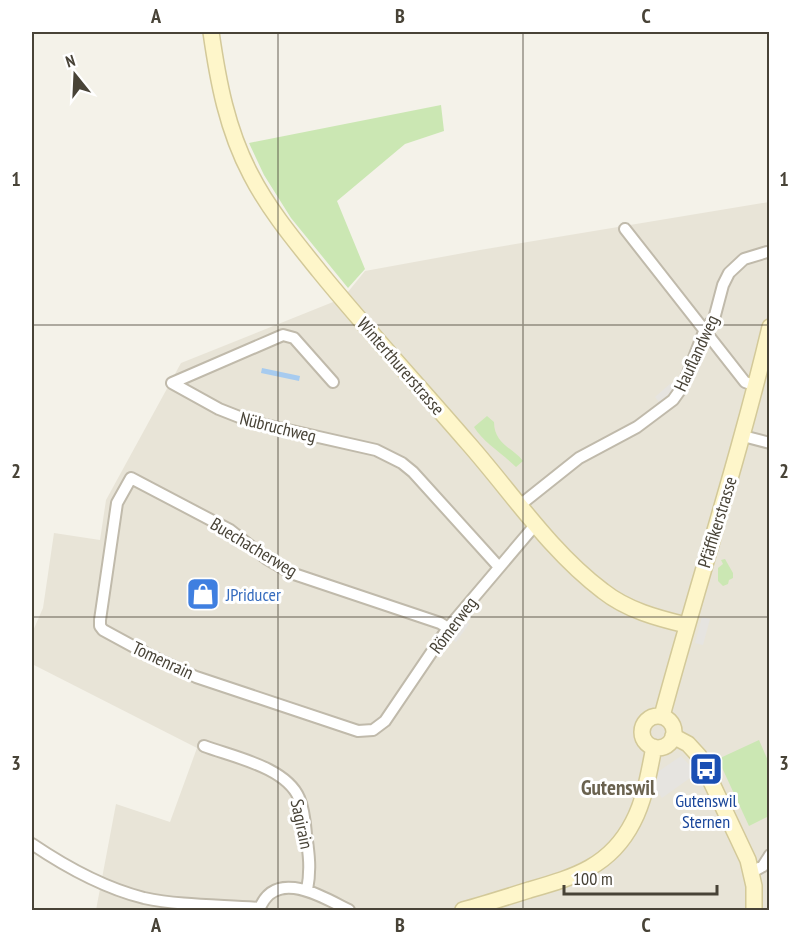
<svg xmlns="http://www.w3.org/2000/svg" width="801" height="942" viewBox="0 0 801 942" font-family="'PT Sans Narrow',sans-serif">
	<rect width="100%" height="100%" fill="#f4f2e9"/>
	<path fill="#e8e4d7" d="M 769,202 L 769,910 L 96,910 L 116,804 L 170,822 L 197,748 L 32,664 L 32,633 L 43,608 L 54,533 L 100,540 L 106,500 L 181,363 L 343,298 L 365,271 L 480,250 Z"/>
	<path fill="#cbe7b3" d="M 441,105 L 444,131 L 405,144 L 337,201 L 365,269 L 348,288 L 291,218 L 264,175 L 249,143 Z
		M 487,416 L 494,422 C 494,444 513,448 523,461 L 516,467 C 503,454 483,442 474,427 Z
		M 725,559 L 733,573 L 733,578 L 729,580 L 728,584 L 723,586 L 718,581 L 718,568 L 723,564 L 721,560 Z
		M 759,740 L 769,763 L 769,816 L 749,826 L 718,759 Z"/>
	<path fill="#e6e4e0" d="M 671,383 L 676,388 L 659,402 L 655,397 Z
		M 702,617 L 710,619 L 703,645 L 695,643 Z
		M 464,620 L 469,624 L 456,642 L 450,638 Z
		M 681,756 L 697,773 L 662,798 L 654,788 L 659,771 Z"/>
	<path fill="#a7cbef" d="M 262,368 L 300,376 L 299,381 L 261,373 Z"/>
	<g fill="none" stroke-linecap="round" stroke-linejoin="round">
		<defs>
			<path id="street" d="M 625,229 L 745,382 L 756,386
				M 172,383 L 219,409 L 252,422 L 376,450 L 402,463 L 413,472 L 499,567
				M 172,383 L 283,335 L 294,338 L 333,382
				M 743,436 L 770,443
				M 520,505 L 579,458 L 637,427 L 673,400 L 683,386 L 705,329 L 714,319 L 723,285 L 729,273 L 744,259 L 767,252
				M 448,628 L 440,623 L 291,573 L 267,559 L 230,530 L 131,478 L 117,503 L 100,620 L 100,626 L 103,630 L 149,655 L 196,677 L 358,731 L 373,730 L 385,721 L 448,628 L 536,524
				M 204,746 C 233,757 286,767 299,798 C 304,809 305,822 306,834 C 309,854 311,870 307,890
				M 32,844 C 66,867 104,888 144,898 C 181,906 222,905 260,908
				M 752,872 L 763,866 L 770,855
				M 259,910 C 275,867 322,897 349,910"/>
			<path id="secondary" d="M 211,32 C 218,81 227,130 251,175 C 269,210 295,241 319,271 C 367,330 419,386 468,443 C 512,493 550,551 603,591 C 627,610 657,618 686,625
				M 662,716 C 697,586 739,458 770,327
				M642 732a16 16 0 1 1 32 0a16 16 0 1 1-32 0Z
				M 673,736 L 688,744 L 699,756 L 748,860 L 754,886 L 754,910
				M 463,910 C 485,904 507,897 529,890 C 574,877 610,867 633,822 C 645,799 649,772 654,747"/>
		</defs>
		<use href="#street" stroke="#c0baab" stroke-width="14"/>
		<use href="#secondary" stroke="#d3c999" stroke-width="18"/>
		<use href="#street" stroke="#fff" stroke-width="10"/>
		<use href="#secondary" stroke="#fef6ca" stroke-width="15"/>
	</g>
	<path fill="none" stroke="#484337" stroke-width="1.5" stroke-opacity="0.55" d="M 278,32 L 278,910M 523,32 L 523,910M 32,325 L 770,325M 32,617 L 770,617"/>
	<defs>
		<symbol id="shop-square" viewBox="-11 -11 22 22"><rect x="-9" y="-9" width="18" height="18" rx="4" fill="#3f7fe0" stroke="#fff"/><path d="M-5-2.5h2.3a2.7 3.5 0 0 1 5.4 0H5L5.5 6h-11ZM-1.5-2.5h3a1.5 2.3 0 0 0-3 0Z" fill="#fff"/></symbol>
		<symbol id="bus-square" viewBox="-11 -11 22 22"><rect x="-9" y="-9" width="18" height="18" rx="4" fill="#1a4fb4" stroke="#fff"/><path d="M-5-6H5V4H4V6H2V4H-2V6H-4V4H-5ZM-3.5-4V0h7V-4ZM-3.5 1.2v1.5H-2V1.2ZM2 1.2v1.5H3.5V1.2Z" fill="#fff"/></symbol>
	</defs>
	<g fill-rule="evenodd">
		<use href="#shop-square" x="184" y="575" width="38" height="38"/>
		<use href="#bus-square" x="687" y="750" width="38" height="38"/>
	</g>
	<g text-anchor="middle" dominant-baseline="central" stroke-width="6" stroke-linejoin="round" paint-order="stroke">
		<g font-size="18" fill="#484337" stroke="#fff">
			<text transform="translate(696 353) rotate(-65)">Hauflandweg</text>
			<text transform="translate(401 366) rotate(49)">Winterthurerstrasse</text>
			<text transform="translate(278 427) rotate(14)">Nübruchweg</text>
			<text transform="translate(717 522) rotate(-73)">Pfäffikerstrasse</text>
			<text transform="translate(254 547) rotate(31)">Buechacherweg</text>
			<text transform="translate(453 625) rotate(-53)">Römerweg</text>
			<text transform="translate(163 660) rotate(25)">Tomenrain</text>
			<text transform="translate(302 824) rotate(78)">Sagirain</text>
		</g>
		<g font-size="18" fill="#366cbe" stroke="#fff" text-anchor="start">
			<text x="226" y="594">JPriducer</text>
		</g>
		<g font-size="18" fill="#164399" stroke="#fff">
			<text x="706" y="800">Gutenswil<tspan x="706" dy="21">Sternen</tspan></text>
		</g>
		<g font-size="21" font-weight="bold" fill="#6a624f" stroke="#fff">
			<text x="618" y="787">Gutenswil</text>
		</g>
	</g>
	<rect width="801" height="942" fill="none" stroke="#ffffff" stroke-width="66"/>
	<g transform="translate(75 75) rotate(342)" stroke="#ffffff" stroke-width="4.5" paint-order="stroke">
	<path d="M0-4.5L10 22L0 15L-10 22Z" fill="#484337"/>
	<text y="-9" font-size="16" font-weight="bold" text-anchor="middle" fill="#484337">N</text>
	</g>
	<path d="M564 885v9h153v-9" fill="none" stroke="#484337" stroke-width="3"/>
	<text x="573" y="885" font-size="18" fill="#484337" stroke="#ffffff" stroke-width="4.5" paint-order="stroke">100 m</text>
	<rect x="33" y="33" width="735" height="876" fill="none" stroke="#484337" stroke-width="2"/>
	<g font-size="20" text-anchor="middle" font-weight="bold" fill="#484337">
		<text x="156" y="23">A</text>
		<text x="400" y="23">B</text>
		<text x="646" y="23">C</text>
		<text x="16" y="186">1</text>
		<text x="784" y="186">1</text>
		<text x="16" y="478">2</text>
		<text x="784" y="478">2</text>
		<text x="16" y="770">3</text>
		<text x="784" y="770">3</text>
		<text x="156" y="932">A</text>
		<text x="400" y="932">B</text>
		<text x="646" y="932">C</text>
	</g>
</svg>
